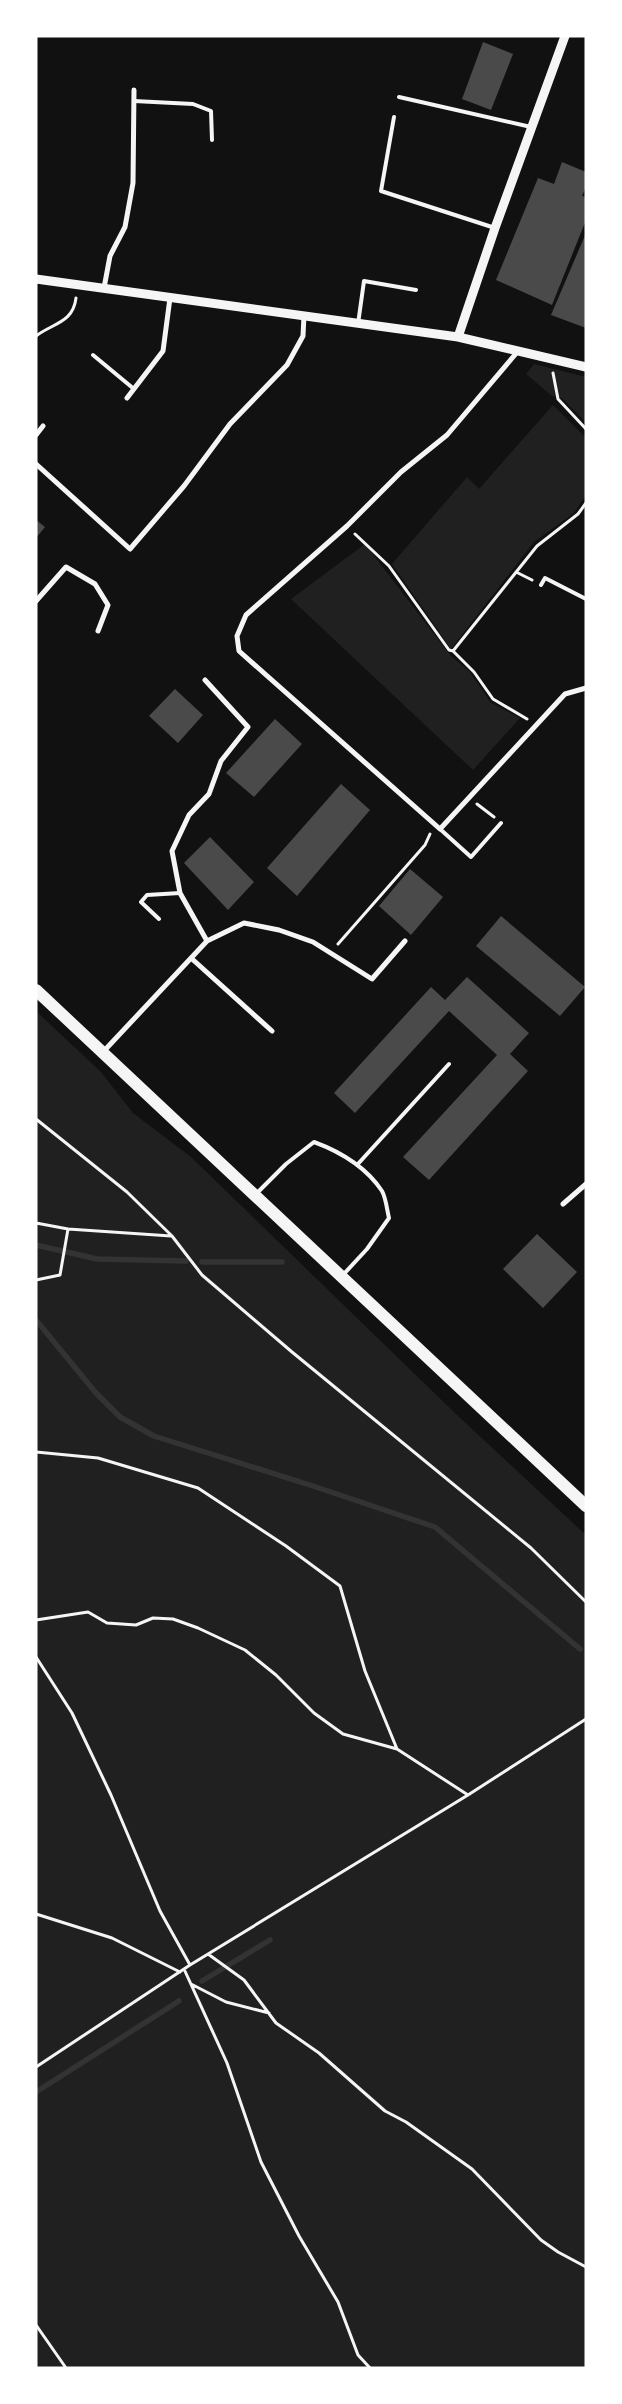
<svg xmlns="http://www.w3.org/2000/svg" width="622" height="2404" viewBox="0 0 622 2404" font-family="'Golos Text',sans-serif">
	<rect width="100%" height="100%" fill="#111"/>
	<path fill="#202020" d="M 534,364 L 586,377 L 586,423 L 562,398 L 552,396 L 526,374 Z
		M 553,405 L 586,438 L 586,495 L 574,513 L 534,542 L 451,649 L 392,564 L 467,477 L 479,489 Z
		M 365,544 L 451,656 L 470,672 L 491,703 L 520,718 L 473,770 L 291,599 Z
		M 36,1011 L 101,1072 L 133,1113 L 191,1157 L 457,1415 L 586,1535 L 586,2368 L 36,2368 Z"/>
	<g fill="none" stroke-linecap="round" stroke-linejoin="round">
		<path stroke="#333" stroke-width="5.5" d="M 36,1245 L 97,1259 L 186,1261
			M 202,1262 L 282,1262
			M 36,1320 L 96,1393 L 120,1417 L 154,1436 L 316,1487 L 435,1527 L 580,1649
			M 202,1981 L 270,1940
			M 36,2092 L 179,2001"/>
	</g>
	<path fill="#4a4a4a" d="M 483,42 L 513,54 L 491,110 L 462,99 Z
		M 562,162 L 586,172 L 586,187 L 582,196 L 586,197 L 586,220 L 552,305 L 496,280 L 538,178 L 554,184 Z
		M 586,233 L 586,328 L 551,315 Z
		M 36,520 L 45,527 L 36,538 Z
		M 175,689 L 203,715 L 178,743 L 149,716 Z
		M 275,719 L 302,744 L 254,797 L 226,773 Z
		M 341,784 L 370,810 L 297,896 L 267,868 Z
		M 210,837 L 254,882 L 228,910 L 184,863 Z
		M 410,869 L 443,897 L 411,935 L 379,906 Z
		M 501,916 L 585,987 L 560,1016 L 476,946 Z
		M 467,977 L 529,1033 L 510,1054 L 528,1071 L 429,1180 L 403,1157 L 497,1055 L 449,1011 L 355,1113 L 334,1093 L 431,987 L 445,1000 Z
		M 537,1234 L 577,1272 L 543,1308 L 503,1269 Z"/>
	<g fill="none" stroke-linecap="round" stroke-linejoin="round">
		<path stroke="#f5f5f5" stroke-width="3" d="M 36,336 C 53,323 73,323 76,298
			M 553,373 L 558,399 L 586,429
			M 355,534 L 389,566 L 449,650 L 453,651
			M 516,572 L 532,580
			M 527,719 L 493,699 L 474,672 L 453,651 L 537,546 L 578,514 L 586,503
			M 477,804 L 494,817
			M 338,944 L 425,845 L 430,834
			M 36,1119 L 127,1192 L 172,1236 L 202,1275 L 292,1352 L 531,1548 L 586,1602
			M 36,1223 L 68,1229
			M 36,1280 L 60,1275 L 68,1229 L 171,1236
			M 36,1452 L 98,1458 L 198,1488 L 286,1546 L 340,1586 L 365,1671 L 397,1749
			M 36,1620 L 88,1612 L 107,1623 L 136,1625 L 153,1618 L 173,1619 L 198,1628 L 245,1650 L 276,1675 L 314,1713 L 343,1734 L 397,1749 L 468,1795
			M 36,1657 L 72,1713 L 111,1795 L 160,1911 L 190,1965
			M 36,1914 L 112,1938 L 180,1972
			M 208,1954 L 244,1980 L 276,2023 L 319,2053 L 385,2111 L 406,2122 L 472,2169 L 541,2240 L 558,2252 L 586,2267
			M 184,1969 L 227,2063 L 261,2162 L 299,2236 L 338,2302 L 358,2355 L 370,2368
			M 191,1984 L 226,2002 L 269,2013
			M 36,2067 L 190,1965 L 468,1795 L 586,1719
			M 36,2325 L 66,2368"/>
		<path stroke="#f5f5f5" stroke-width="4" d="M 399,97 L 531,127
			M 134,101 L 193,104 L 211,111 L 212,140
			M 394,117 L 381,191 L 495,228
			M 358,324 L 364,281 L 416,290
			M 93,355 L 134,389
			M 541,585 L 545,578 L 586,599
			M 440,829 L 471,857 L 501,823
			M 159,919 L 141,902 L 147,895 L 180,893
			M 357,1165 L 449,1064
			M 256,1194 L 286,1164 L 314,1142 C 341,1152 366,1167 382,1191 C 386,1198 387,1210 389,1218 L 367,1249 L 342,1276"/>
		<path stroke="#f5f5f5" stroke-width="5" d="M 104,288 L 110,256 L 125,227 L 133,183 L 134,90
			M 519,350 L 447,435 L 401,472 L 347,526 L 246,615 L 237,636 L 239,651 L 440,829 L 565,694 L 586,688
			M 127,398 L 163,351 L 170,298
			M 36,435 L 43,426
			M 36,464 L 130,549 L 184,486 L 230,424 L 287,365 L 303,336 L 304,315
			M 36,601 L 66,567 L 95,584 L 108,605 L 98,631
			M 205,680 L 248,727 L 221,761 L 209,794 L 189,815 L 172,851 L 180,893 L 207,941
			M 191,958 L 272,1031
			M 103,1052 L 207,941 L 244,923 L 279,930 L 313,942 L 372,979 L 405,941
			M 563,1204 L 586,1184"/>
		<path stroke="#f5f5f5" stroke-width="9" d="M 36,279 L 458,337 L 586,367
			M 458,337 L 495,228 L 565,36"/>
		<path stroke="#f5f5f5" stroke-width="12" d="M 36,990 L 586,1506"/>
	</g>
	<rect width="622" height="2404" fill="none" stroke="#ffffff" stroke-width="75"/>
</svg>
